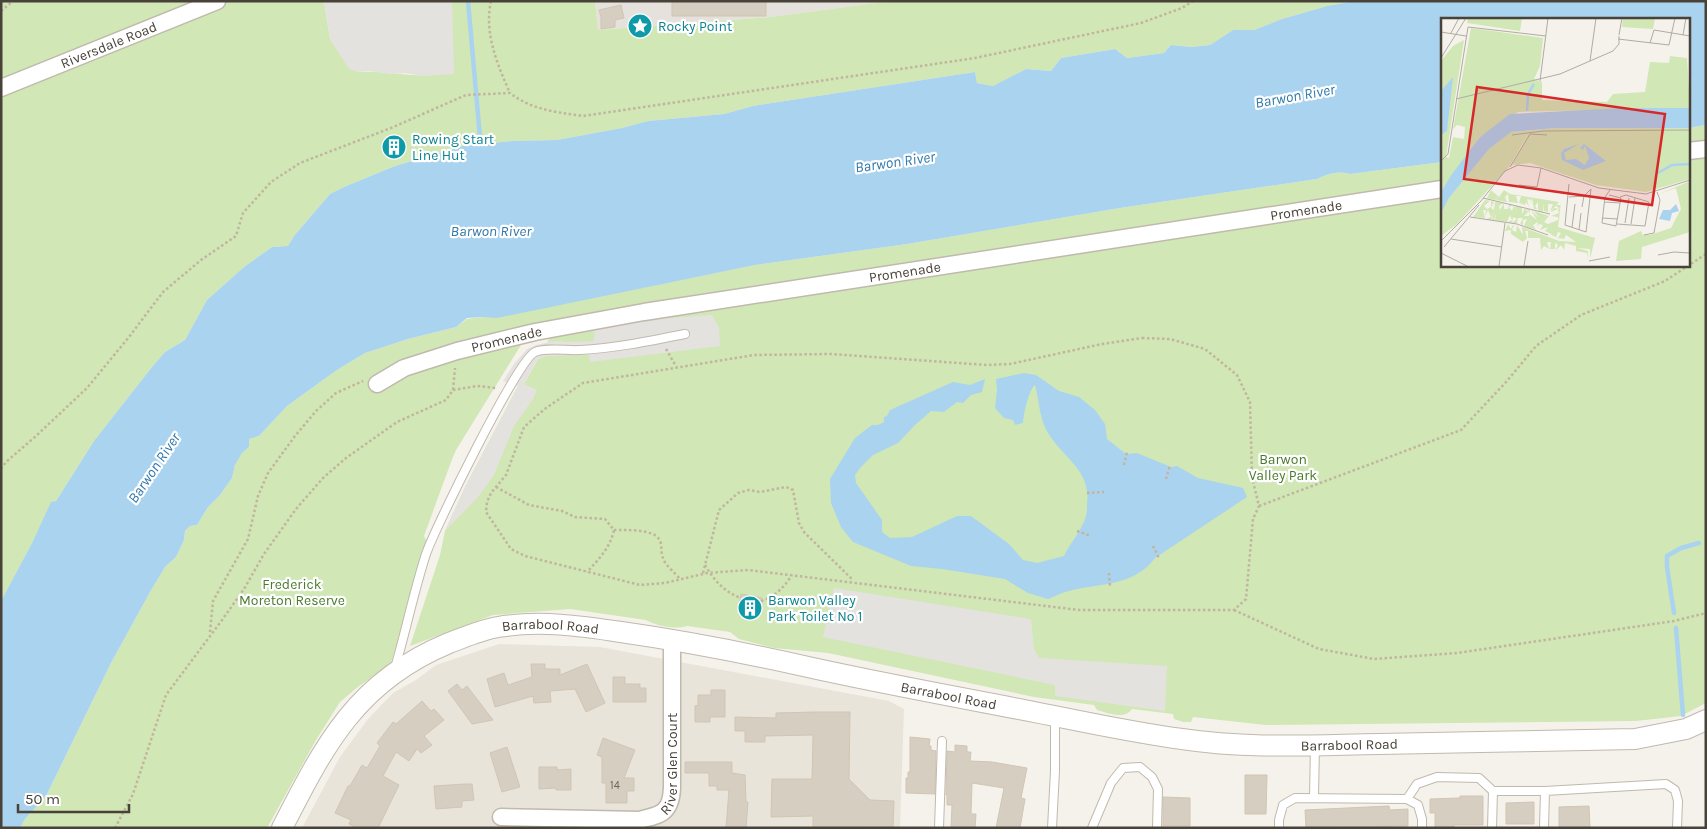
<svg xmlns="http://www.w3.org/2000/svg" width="1707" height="829" viewBox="0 0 1707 829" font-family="Karla,sans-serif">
	<rect width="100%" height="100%" fill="#f5f2eb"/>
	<path fill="#e9e4d9" d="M 499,644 L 600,647 L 889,701 L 904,709 L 900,828 L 302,828 L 340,757 L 368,719 L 393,693 L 416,680 L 436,665 Z"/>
	<path fill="#e5e1dc" d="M 595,1 L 891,1 L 771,17 L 598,30 Z"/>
	<path fill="#d1e7b5" d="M 1,1 L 324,1 L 330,39 L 358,72 C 384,70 409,77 435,75 L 432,1 L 595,1 L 598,30 L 771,17 L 891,1 L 1355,1 L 1327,6 L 1282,19 L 1254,30 L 1233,30 L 1210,45 L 1191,47 L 1171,45 L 1164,53 L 1127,58 L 1115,49 L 1061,58 L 1051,71 L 1026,69 L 993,86 L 977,83 L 975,72 L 753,106 L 724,114 L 648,121 L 622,128 L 557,140 L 513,141 L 463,146 L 395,166 L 344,187 L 330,194 L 294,236 L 288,246 L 272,247 L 244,267 L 207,300 L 185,340 L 165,352 L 152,367 L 94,441 L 56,501 L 51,503 L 32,543 L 1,601 Z
		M 1706,125 L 1706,703 L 1681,716 L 1636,721 L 1266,725 L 1193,717 L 1191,722 L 1183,722 L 1174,719 L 1173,714 L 1132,709 C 1125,720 1107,713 1097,710 L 1094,705 L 1034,697 L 828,653 L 774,648 L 739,639 L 730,632 L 687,626 C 676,630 656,626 646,620 L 570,609 L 493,615 L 410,646 L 440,555 L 445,531 L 465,487 L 518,386 L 524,384 L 558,323 L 518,332 L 521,345 L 456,450 L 451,462 L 424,536 L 428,544 L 390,666 L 359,686 L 340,702 L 316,740 L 267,828 L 20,828 L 25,819 L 46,796 L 111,663 L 150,592 L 165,567 L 176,557 L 184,540 L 185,531 L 190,526 L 197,525 L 208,507 L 220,495 L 232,478 L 235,465 L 242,453 L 249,447 L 249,439 L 259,436 L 287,406 L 337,370 L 365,353 L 408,339 L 456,327 L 467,319 L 484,317 L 497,317 L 755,265 L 907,244 L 1120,208 L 1317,179 C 1329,173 1338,171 1350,174 L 1442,162 L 1442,265 L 1688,265 L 1688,128 Z"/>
	<path fill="#e4e2df" d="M 324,1 L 452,1 L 454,74 L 424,76 L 404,73 L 390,74 L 369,71 L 358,72 L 349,69 L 330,39 Z
		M 712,315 L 719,328 L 720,346 L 590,362 L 589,355 L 546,356 L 537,360 L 524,384 L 537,390 L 533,399 L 514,426 L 494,475 L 478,497 L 445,531 L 465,487 L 518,386 L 503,381 L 514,364 L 527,349 L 536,345 L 553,341 L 570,342 L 593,341 L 595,335 L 593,330 L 659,319 Z
		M 834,588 L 1031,619 L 1034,649 L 1039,658 L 1167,666 L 1165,711 L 1055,696 L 1055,685 L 823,637 Z"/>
	<path fill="#aad3ef" d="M 1355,1 L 1706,1 L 1706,125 L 1688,128 L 1688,19 L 1442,19 L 1442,162 L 1350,174 C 1338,171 1329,173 1317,179 L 1120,208 L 907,244 L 755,265 L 497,318 L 484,317 L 467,318 L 456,327 L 408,339 L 365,353 L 337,370 L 287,406 L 259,436 L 249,439 L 249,447 L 242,453 L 235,465 L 232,478 L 220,495 L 208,507 L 197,525 L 190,526 L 185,531 L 184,540 L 176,557 L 165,567 L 150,592 L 111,663 L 46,796 L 25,819 L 20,828 L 1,828 L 1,601 L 32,543 L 51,502 L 56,501 L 94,441 L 152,367 L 165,352 L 185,340 L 207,300 L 244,267 L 272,247 L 288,246 L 294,236 L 330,194 L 344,187 L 395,166 L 463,146 L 513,141 L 557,140 L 622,128 L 648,121 L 724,114 L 753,106 L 975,72 L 977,83 L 993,86 L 1026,69 L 1051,71 L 1061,58 L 1115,49 L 1127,58 L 1164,53 L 1171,45 L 1191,47 L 1210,45 L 1233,30 L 1254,30 L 1282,19 L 1327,6 Z
		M 1024,373 L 1036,375 L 1059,391 L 1079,397 L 1095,410 L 1105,424 L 1107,439 L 1126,454 L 1137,453 L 1171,467 L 1177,466 L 1198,478 L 1243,488 L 1247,497 L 1155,558 C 1132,589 1095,582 1062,593 C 1057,595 1053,597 1048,599 L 1028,593 L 1005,579 L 942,569 L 911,566 L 853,542 L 841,527 L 831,503 L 830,479 L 855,438 L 872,425 L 878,425 L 884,422 L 884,417 L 887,416 L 890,410 L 953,382 L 970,385 L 985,379 L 982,392 L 971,395 L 963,403 L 957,402 L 944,412 L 931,411 L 915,425 L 898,443 L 873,455 L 860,468 L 855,475 L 856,483 L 882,520 L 882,532 L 890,538 L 912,537 L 957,516 L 971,516 L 1009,544 L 1023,560 L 1037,563 L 1064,556 C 1070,543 1080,533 1085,519 C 1087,515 1087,509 1087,504 C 1091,471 1066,460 1050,436 C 1039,421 1040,403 1035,385 C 1028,391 1024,413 1023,423 L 1015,425 L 1013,420 L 1004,418 L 995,408 L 997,390 L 996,379 Z"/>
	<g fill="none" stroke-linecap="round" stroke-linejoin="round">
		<path stroke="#aad3ef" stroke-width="4.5" d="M 468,1 L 481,149
			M 1674,613 L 1667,567 L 1667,556 L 1681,548 L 1699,543
			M 1676,628 L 1683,715"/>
	</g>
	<path fill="#d6cec0" stroke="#d1c5b4" d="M 672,1 L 766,1 L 766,16 L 672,16 Z
		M 621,5 L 624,18 L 615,20 L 615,27 L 601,29 L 601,17 L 599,10 Z
		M 741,594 L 762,598 L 759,614 L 738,611 Z
		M 531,664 L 545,664 L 545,669 L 560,669 L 560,675 L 587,664 L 605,703 L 586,712 L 575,689 L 550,691 L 551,702 L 534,703 L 533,696 L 495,707 L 487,679 L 504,673 L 508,685 L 532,677 Z
		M 613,677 L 625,677 L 625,684 L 640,684 L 640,688 L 646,688 L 646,702 L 613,702 Z
		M 457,684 L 462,690 L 467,686 L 493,720 L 472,724 L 448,691 Z
		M 711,690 L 725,690 L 725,717 L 710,717 L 710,722 L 695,722 L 695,706 L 698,705 L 698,695 L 711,695 Z
		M 422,701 L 431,711 L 434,709 L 444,720 L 424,736 L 432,745 L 421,753 L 417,749 L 409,761 L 396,752 L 383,776 L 399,785 L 378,828 L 357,828 L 349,824 L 351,820 L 335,813 L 348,786 L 350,786 L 362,765 L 367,768 L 380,746 L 377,743 L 393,722 L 396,724 Z
		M 814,712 L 850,712 L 849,779 L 870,800 L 894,801 L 893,827 L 813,828 L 813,816 L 771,817 L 772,779 L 812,779 L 813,735 L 765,736 L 765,742 L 745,742 L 745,731 L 735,731 L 735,717 L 776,718 L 776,713 Z
		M 910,737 L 930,739 L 929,746 L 931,746 L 931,750 L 936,751 L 935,794 L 906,793 L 906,778 L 908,778 L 908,772 L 910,772 Z
		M 603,738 L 635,750 L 624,778 L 634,778 L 634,791 L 627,791 L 627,803 L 606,803 L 606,783 L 602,783 L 602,757 L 597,755 Z
		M 955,745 L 967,746 L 967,752 L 971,752 L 970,761 L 992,762 L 1027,768 L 1021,798 L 1025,799 L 1020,828 L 996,828 L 1004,788 L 972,783 L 971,814 L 976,814 L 975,828 L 951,828 L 952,805 L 947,805 L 947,795 L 946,795 L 947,751 L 955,752 Z
		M 507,747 L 520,787 L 502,792 L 490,753 Z
		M 685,762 L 732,762 L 732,773 L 745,775 L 746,802 L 748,802 L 746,828 L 726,828 L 729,790 L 717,790 L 717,786 L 709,786 L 709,773 L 685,773 Z
		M 539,767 L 557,767 L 557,770 L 571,769 L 571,790 L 556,790 L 556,788 L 539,789 Z
		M 1245,775 L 1267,775 L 1266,814 L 1245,814 Z
		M 465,784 L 472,784 L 474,800 L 462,801 L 462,807 L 436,809 L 434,786 Z
		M 1460,796 L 1483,796 L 1483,825 L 1454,825 L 1454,828 L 1435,828 L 1435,813 L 1430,813 L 1430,799 L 1460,798 Z
		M 1163,797 L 1190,798 L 1190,826 L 1163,826 Z
		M 1534,802 L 1534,824 L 1506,824 L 1506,803 Z
		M 1389,806 L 1390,810 L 1408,809 L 1408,826 L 1306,828 L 1305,810 Z
		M 1589,806 L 1590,828 L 1559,828 L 1559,807 Z"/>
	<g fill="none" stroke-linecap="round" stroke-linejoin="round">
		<defs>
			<path id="service" d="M 395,668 C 406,630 414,591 426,554 C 435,528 518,359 535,352 C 546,347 568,351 580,350 C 616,348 650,341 685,334
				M 1314,797 L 1315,745
				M 1407,799 L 1417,784 L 1437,777 L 1479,778 L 1493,791 L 1545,791 L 1666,784 L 1675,790 L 1678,801 L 1677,828
				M 939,828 L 942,741
				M 1052,828 L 1055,771 L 1055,718
				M 1092,828 L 1111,783 L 1123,768 L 1140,767 L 1152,777 L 1158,789 L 1157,828
				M 1279,828 L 1279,820 L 1283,805 L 1295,798 L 1407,799 L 1418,805 L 1422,819 L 1422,828
				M 1492,828 L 1493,791
				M 1544,828 L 1545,791"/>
			<g id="minor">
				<path id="s1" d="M 1,88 L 217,1"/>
				<path d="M 1688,151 L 1706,149"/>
				<path id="s2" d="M 377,384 L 404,368 L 457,351 L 535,332 L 644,312 L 1442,189"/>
				<path id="s3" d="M 501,817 L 639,820 C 662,815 671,812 672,788 L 672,639"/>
			</g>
			<g id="tertiary">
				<path id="s4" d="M 282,828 C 325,744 357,681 449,643 C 465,637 481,630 498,627 C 539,620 581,626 621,632 C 684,641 746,653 808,667 C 880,683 952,696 1024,710 C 1076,720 1129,732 1182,739 C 1247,749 1313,745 1379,744 C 1464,742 1550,741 1635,739 L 1686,729 L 1706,720"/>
			</g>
		</defs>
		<use href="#service" stroke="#c0b9ad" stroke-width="10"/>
		<use href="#minor" stroke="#c0b9ad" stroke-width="19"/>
		<use href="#tertiary" stroke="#c0b9ad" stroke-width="22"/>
		<path stroke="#c2b59f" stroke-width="2.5" stroke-dasharray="2.5 2.5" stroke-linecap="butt" d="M 491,1 C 484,33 497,64 510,93
			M 1,11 L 13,1
			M 1142,338 L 1170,339 L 1205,349 L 1237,375 L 1250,402 L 1252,477 L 1259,506 L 1253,519 L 1246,599 L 1234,610 L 1079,610 L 748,570 L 707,573 L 665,583 L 640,585 L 525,556 L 511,549 L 486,512 L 487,502 L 491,493 L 506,475 L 524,427 L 546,408 L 583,383 L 754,355 L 831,354 L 987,365 L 1010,364 L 1102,344 Z
			M 666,349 L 677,368
			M 453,390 L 477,386 L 496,388
			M 1124,465 L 1127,452
			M 1,469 L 6,462 L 36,436 L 87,388 L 129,337 L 163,292 L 201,260 L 236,236 L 243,213 L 271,182 L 300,163 L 391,128 L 466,95 L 510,93 C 532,110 556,112 583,116 L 975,58 L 1141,23 L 1182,8 L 1193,1
			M 1166,479 L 1170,465
			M 496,487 L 529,505 L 562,511 L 575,517 L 605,519 L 614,530 C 610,548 599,559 587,572
			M 1087,493 L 1104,492
			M 1259,506 L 1461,430 L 1507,381 L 1536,346 L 1581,315 L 1665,281 L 1706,254
			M 614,530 C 625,530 653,529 659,539 C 663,545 660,552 663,558 C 665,565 675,573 680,579
			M 1077,531 L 1091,536
			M 1153,546 L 1159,558
			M 705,565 C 714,580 724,592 741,598
			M 703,573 L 719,510 L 728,502 L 738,493 L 749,490 L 760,492 L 786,487 L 793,490 L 799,523 L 804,532 L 853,580
			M 1109,573 L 1110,587
			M 761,601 C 775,597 784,587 792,575
			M 1234,610 L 1319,649 L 1374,659 L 1457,653 L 1674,621 L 1706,613
			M 210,632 L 213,601 L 248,539 L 258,496 L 268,473 L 295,436 L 316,411 L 336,393 L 363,381
			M 115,828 L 133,794 L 166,695 L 222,620 L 244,589 L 264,554 L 296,509 L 323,478 L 346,458 L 397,422 L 446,400 L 453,390 L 455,368"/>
		<use href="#service" stroke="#fff" stroke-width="8"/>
		<use href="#minor" stroke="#fff" stroke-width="16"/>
		<use href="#tertiary" stroke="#fff" stroke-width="20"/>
	</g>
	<defs>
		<symbol id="sight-disc" viewBox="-11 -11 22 22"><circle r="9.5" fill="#0f9aa8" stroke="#fff"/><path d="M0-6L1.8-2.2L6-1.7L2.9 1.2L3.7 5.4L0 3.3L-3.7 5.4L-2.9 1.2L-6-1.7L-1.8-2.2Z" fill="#fff"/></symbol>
		<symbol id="building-disc" viewBox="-11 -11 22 22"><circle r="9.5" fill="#0f9aa8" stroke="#fff"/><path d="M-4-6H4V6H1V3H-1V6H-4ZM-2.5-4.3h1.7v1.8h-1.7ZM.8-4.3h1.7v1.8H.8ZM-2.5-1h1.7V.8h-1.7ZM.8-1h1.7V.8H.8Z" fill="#fff"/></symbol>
	</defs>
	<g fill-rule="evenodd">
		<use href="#sight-disc" x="626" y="12" width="28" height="28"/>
		<use href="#building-disc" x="380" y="133" width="28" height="28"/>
		<use href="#building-disc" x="736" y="594" width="28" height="28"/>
	</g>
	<g text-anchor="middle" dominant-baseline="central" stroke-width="4.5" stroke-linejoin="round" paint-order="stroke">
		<g font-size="11" fill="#6c655b">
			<text x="615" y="785">14</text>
		</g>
		<g font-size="14" fill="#0d838f" stroke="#fff" text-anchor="start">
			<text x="658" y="26">Rocky Point</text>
			<text x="412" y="139">Rowing Start<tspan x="412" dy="16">Line Hut</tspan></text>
			<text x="768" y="600">Barwon Valley<tspan x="768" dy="16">Park Toilet No 1</tspan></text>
		</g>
		<g font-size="14" fill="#494239" stroke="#fff">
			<text stroke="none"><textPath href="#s1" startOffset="116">Riversdale Road</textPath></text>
			<text stroke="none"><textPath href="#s2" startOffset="948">Promenade</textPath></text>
			<text stroke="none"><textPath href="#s2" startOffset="542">Promenade</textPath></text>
			<text stroke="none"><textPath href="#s2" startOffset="138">Promenade</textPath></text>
			<text stroke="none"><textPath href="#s4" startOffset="360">Barrabool Road</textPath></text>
			<text stroke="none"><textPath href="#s4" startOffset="765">Barrabool Road</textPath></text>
			<text stroke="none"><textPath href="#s4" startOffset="1170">Barrabool Road</textPath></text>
			<text stroke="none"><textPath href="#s3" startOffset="214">River Glen Court</textPath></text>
		</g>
		<g font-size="14" fill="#4a7a2d" stroke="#fff">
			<text x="1283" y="459">Barwon<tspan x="1283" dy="16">Valley Park</tspan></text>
			<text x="292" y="584">Frederick<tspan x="292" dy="16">Moreton Reserve</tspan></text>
		</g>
		<g font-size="15" font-style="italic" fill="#3279ab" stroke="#fff">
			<text transform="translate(1295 96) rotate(-10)">Barwon River</text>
			<text transform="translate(895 162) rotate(-8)">Barwon River</text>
			<text x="491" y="231">Barwon River</text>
			<text transform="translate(154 468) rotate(-56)">Barwon River</text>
		</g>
	</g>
	<g transform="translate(1441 18)">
		<rect width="249" height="249" fill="#f5f2eb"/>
		<path d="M 27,0 L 81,0 L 79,13 L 26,5 ZM 182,0 L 214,0 L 212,11 L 181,9 ZM 30,10 L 102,20 L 99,48 L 93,61 L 101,64 L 101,82 L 166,84 L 172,76 L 204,74 L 209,44 L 228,45 L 229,38 L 246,40 L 249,90 L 77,94 L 39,119 L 0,174 L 0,43 L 12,28 L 23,22 L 5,139 L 8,140 L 12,119 L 23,121 L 24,109 L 16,107 L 12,111 ZM 115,110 L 249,110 L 249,161 L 205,174 L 155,167 L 89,145 L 71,147 L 88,115 L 68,149 L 16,206 L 0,218 L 0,195 L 7,181 L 56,121 L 70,114 ZM 249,163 L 249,214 L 201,229 L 200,241 L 175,243 L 178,223 L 200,213 L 202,217 L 209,217 L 230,210 L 240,191 L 235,170 L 218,176 ZM 50,172 L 58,179 L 63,172 L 69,176 L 118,184 L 109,194 L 112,186 L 107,186 L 107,194 L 103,193 L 103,184 L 102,194 L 97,192 L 97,184 L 94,188 L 96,191 L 93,191 L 91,180 L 89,187 L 90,182 L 86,181 L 88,189 L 85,184 L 84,187 L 78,185 L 80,178 L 75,178 L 77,185 L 68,184 L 67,176 L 64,179 L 66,184 L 55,182 L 56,179 L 54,182 L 46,180 ZM 44,182 L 49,183 L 43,188 L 46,191 L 50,189 L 50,183 L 53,184 L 50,190 L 53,192 L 54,184 L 62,185 L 58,188 L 59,192 L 63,185 L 63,191 L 67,191 L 68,186 L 72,187 L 68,189 L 71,193 L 73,187 L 75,193 L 74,188 L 81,189 L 81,196 L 84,190 L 87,194 L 83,198 L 88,198 L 88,194 L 85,190 L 89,192 L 88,196 L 96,202 L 90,192 L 98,200 L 93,193 L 108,198 L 103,204 L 107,206 L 117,202 L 117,199 L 110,198 L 118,195 L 117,191 L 110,194 L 113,190 L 119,191 L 114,187 L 120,187 L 120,184 L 117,209 L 154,220 L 149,241 L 149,231 L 136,230 L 147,233 L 147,242 L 146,235 L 135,233 L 135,228 L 124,225 L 123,232 L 120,227 L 114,233 L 117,227 L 114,225 L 114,231 L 109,231 L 110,224 L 106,224 L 108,231 L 103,228 L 100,232 L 99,220 L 87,220 L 87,213 L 84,213 L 86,220 L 82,224 L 70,216 L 70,212 L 64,213 L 67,206 L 70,211 L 72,207 L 73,207 L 71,212 L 75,214 L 76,207 L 82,217 L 81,209 L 118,223 L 135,224 L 125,217 L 123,221 L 117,220 L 120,215 L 117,214 L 115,219 L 108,216 L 112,217 L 104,213 L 107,209 L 99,212 L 102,207 L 98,206 L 96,209 L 97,204 L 92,207 L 95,212 L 83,208 L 86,201 L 82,202 L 82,207 L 79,206 L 82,200 L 77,200 L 76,205 L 71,205 L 76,201 L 72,199 L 71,205 L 67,204 L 71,202 L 69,197 L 66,204 L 54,202 L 55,195 L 53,202 L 51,202 L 53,194 L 50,202 L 46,201 L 50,199 L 47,192 L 44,198 L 45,192 L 42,192 L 44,200 L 32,199 Z" fill="#d1e7b5"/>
		<path d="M 12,59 L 6,113 L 0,117 L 0,73 ZM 182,90 L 249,90 L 249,110 L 115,110 L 70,114 L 48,131 L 8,180 L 0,195 L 0,174 L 11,156 L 39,119 L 69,96 ZM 138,126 L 123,135 L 125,142 L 135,141 L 144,147 L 148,140 L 144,128 L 142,132 L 139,130 L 143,126 L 165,143 L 142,152 L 121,142 L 120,135 L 123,131 ZM 235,186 L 238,193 L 231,195 L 229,203 L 218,201 L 222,192 L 229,192 Z" fill="#aad3ef"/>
		<path fill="none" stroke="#aad3ef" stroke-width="2.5" d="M 86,93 L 87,76 L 93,66M 217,155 L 231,147 L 249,146"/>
		<path fill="none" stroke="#b0aca4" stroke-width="1" d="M 0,14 L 25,18M 10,15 L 18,0M 178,17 L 181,0M 242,17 L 245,0M 177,21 L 228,27 L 234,0M 209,25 L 213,12 L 249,18M 0,40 L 25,0M 149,43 L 155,0M 99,63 L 107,0M 15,81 L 119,56 L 172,33 L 178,26 L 178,18M 71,117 L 102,113 L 249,112M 0,143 L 7,136 L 27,9 L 105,18M 69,149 L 89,116 L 106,117M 128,166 L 124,207 L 145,214 L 150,171 L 143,178 L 141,189M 78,167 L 96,169 L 100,150M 168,177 L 180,180 L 175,208 L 161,205 L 164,179 L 169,172M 128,179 L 143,178M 42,180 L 109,196M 163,184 L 179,185M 29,199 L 76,206 L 107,217M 161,200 L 177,201M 184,205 L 188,180M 176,206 L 204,208 L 208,184 L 185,177 L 179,179M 190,206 L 194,180M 131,209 L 134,186M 138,212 L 140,195M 203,217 L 213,215 L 219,182 L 216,174M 10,221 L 61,229M 0,223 L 40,183 L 64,153 L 77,147 L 100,150 L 158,170 L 205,176 L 249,162M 3,229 L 38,187M 0,235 L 26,248M 217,237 L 233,234 L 249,235M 148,243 L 169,239M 58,248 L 64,205M 83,248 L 87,223"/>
		<path fill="#d62828" fill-opacity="0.15" stroke="#d62828" stroke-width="2.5" d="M 36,69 L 224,96 L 211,187 L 23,161 Z"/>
		<rect width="249" height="249" fill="none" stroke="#494239" stroke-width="2.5"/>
	</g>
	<rect width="1707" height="829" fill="none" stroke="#494239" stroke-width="5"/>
	<path d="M18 804v8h111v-8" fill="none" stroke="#494239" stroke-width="2.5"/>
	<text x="25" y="804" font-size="15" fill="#494239" stroke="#ffffff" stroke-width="4" paint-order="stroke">50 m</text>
</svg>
